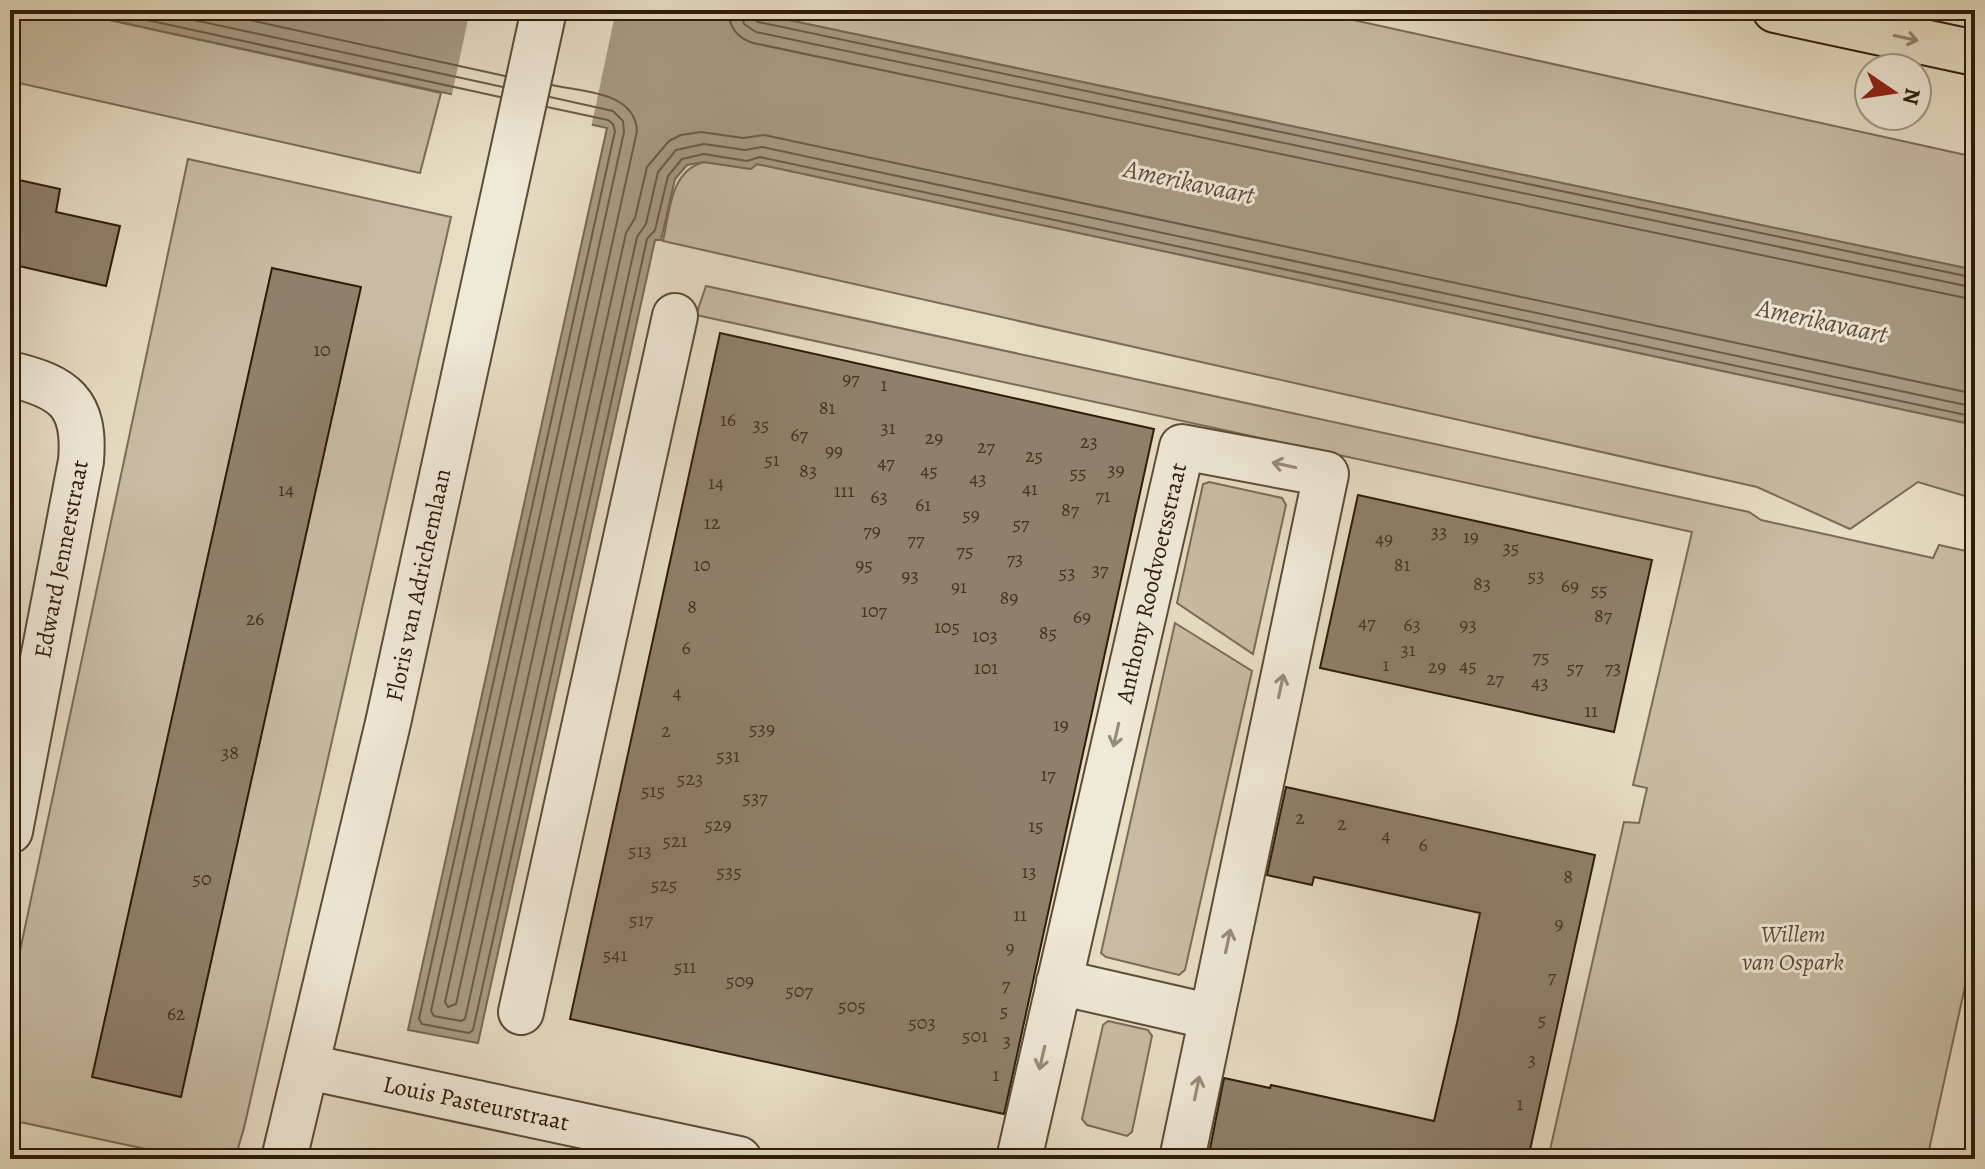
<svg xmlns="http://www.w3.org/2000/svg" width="1985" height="1169" viewBox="0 0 1985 1169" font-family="Alegreya,serif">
	<rect width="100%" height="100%" fill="#e6ddc3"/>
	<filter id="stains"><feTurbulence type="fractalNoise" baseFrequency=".0025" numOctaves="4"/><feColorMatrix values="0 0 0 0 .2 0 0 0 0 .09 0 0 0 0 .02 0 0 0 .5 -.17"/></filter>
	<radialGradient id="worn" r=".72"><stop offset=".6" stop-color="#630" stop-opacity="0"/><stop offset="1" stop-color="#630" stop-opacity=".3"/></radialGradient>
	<path fill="#c7bca3" stroke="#7a6c56" stroke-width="2" d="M 10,10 L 64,10 L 441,93 L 420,173 L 10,81 Z
		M 741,10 L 1308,10 L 1975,157 L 1975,270 Z
		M 188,159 L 451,217 L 244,1128 L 236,1155 L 192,1159 L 20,1122 L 10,1107 L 10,998 Z
		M 704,162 L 751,169 L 757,164 L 1975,425 L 1975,499 L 1918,482 L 1850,529 L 1757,487 L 663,241 C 670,211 670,171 704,162 Z
		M 706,286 L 1749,512 L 1761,520 L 1933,558 L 1939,545 L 1975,553 L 1975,941 L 1927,1159 L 1548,1159 L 1624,822 L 1639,823 L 1647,788 L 1633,785 L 1692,532 L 696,315 Z
		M 1209,482 L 1282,498 L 1286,505 L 1253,654 L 1177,603 L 1203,484 Z
		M 1175,623 L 1252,671 L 1185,970 L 1179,975 L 1106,957 L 1101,953 Z
		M 1108,1021 L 1148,1030 L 1152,1036 L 1132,1132 L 1127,1136 L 1087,1125 L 1082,1119 L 1103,1025 Z"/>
	<path fill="#a79b84" stroke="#776853" stroke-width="2" d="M 64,10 L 741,10 L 1975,270 L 1975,425 L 757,164 L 751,169 L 704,162 L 687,165 L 675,179 L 661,240 L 655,240 L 478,1043 L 408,1030 L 607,128 Z"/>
	<path fill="#e6ddc3" d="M 470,10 L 616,10 L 591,128 L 451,99 Z"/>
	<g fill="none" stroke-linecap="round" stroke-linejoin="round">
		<path stroke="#6a5b46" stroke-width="2" d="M 101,10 L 500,97
			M 148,10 L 503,87
			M 204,10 L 505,76
			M 728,10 C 729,27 737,38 753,43 L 1975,300
			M 740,10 L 744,24 L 756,32 L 1975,288
			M 750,10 L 752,18 L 758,22 L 1975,278
			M 552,85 C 582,92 635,91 637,131 L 445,1002 L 448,1007 L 456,1004 L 626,233 L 635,218 L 647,167 L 669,141 L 681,135 L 701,132 L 743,138 L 764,135 L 1975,394
			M 550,97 L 613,111 L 623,121 L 624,132 L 431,1011 L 434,1016 L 461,1021 L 465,1019 L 637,237 L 646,224 L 658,172 L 676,150 L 704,144 L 745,150 L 762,147 L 1975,407
			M 547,107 L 608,120 L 613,124 L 615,131 L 419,1019 L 422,1024 L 469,1033 L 473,1030 L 647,239 L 655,230 L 668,176 L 682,159 L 704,154 L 747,161 L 760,157 L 1975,417"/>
	</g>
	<path fill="#8e806a" stroke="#2e1b09" stroke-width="2" d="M 10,178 L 60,189 L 56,212 L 120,226 L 106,286 L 10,264 Z
		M 272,268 L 361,287 L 181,1097 L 92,1077 Z
		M 720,333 L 1154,429 L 1004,1114 L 570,1019 Z
		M 1358,495 L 1652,560 L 1614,732 L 1320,668 Z
		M 1286,787 L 1595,855 L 1528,1159 L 1208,1159 L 1224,1078 L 1270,1088 L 1271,1085 L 1434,1121 L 1457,1023 L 1480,913 L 1314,877 L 1312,885 L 1267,875 Z"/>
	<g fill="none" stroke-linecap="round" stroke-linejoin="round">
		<defs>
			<path id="minor" d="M 10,374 C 64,387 86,402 81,461 L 10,831
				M 1059,982 L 1212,1017
				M 521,1012 L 675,316
				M 308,1067 L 739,1159
				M 284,1159 L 388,723 L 544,10
				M 1019,1159 L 1182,447 L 1326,474 L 1182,1159"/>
			<path id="major" d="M 1775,10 L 1975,53"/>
		</defs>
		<use href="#minor" stroke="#5c4c38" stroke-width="48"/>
		<use href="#major" stroke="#2e1b09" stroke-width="48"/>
		<use href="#minor" stroke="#efe9d8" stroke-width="44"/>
		<use href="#major" stroke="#e6ddc3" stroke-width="44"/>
	</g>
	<defs><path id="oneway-shaft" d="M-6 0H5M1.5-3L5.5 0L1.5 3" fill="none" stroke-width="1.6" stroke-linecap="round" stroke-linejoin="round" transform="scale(2)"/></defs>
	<use stroke="#93866f" href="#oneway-shaft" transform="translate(1906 38) rotate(12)"/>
	<g stroke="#988c7b">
		<use href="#oneway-shaft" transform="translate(1284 465) rotate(-168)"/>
		<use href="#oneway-shaft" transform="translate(1281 686) rotate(-78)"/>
		<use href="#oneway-shaft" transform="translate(1116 735) rotate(103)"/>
		<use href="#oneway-shaft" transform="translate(1228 941) rotate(-78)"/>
		<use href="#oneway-shaft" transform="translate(1042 1058) rotate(103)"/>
		<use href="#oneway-shaft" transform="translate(1197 1088) rotate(-78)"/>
	</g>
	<g text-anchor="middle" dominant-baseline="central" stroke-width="6" stroke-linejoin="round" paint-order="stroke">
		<g font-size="20" fill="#463421">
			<text x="322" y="349">10</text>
			<text x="851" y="378">97</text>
			<text x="884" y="384">1</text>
			<text x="827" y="407">81</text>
			<text x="728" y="419">16</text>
			<text x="761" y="424">35</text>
			<text x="888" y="427">31</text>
			<text x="799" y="434">67</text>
			<text x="934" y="437">29</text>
			<text x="1089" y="441">23</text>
			<text x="986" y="446">27</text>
			<text x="834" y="450">99</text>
			<text x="1034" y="455">25</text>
			<text x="772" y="459">51</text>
			<text x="886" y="462">47</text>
			<text x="1116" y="469">39</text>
			<text x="808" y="470">83</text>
			<text x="929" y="470">45</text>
			<text x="1078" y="472">55</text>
			<text x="978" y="478">43</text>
			<text x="716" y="482">14</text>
			<text x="1030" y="488">41</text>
			<text x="286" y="489">14</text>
			<text x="844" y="490">111</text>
			<text x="1103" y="495">71</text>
			<text x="879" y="496">63</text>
			<text x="923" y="504">61</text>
			<text x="1070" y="509">87</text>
			<text x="971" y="514">59</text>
			<text x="712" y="522">12</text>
			<text x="1021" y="523">57</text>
			<text x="872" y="530">79</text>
			<text x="1439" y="531">33</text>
			<text x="1471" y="536">19</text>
			<text x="1384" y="538">49</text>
			<text x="916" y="539">77</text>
			<text x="1511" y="547">35</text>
			<text x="965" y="550">75</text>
			<text x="1015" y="558">73</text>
			<text x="702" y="564">10</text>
			<text x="864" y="564">95</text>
			<text x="1402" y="564">81</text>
			<text x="1100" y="569">37</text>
			<text x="1067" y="572">53</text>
			<text x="910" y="575">93</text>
			<text x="1536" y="575">53</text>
			<text x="1482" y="583">83</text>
			<text x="1570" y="585">69</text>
			<text x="959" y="586">91</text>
			<text x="1599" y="589">55</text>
			<text x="1009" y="597">89</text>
			<text x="692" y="606">8</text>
			<text x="874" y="610">107</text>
			<text x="1603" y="615">87</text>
			<text x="1082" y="616">69</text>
			<text x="255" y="618">26</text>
			<text x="1367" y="622">47</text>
			<text x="1412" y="624">63</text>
			<text x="1468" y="624">93</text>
			<text x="947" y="626">105</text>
			<text x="1048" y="632">85</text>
			<text x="985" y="635">103</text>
			<text x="686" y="647">6</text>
			<text x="1408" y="649">31</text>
			<text x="1541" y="656">75</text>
			<text x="1386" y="664">1</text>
			<text x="1468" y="665">45</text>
			<text x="1437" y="666">29</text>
			<text x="986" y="667">101</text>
			<text x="1575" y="667">57</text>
			<text x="1613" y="667">73</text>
			<text x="1495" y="678">27</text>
			<text x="1540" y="682">43</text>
			<text x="677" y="692">4</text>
			<text x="1591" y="710">11</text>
			<text x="1061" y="724">19</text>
			<text x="762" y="728">539</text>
			<text x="666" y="730">2</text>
			<text x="230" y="752">38</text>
			<text x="728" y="755">531</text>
			<text x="1048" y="774">17</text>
			<text x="690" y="778">523</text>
			<text x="653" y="790">515</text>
			<text x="755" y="797">537</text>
			<text x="1300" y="817">2</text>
			<text x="1342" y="823">2</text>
			<text x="718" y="824">529</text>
			<text x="1036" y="825">15</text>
			<text x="1386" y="835">4</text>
			<text x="675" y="840">521</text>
			<text x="1423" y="844">6</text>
			<text x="640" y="850">513</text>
			<text x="729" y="871">535</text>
			<text x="1029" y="871">13</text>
			<text x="1568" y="876">8</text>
			<text x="202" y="878">50</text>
			<text x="664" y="884">525</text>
			<text x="1020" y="914">11</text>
			<text x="641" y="919">517</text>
			<text x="1559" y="923">9</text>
			<text x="1010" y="947">9</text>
			<text x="615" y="954">541</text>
			<text x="685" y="966">511</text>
			<text x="1552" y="976">7</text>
			<text x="740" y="980">509</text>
			<text x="1006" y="984">7</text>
			<text x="799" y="990">507</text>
			<text x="852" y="1005">505</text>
			<text x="1004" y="1010">5</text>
			<text x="176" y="1013">62</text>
			<text x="1542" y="1019">5</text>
			<text x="922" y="1022">503</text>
			<text x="975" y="1035">501</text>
			<text x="1007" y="1040">3</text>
			<text x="1532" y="1059">3</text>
			<text x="996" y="1074">1</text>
			<text x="1520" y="1103">1</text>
		</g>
		<g font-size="24" fill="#2e1b09" stroke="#efe9d8">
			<text transform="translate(61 559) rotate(-79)">Edward Jennerstraat</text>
			<text transform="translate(1151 583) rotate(-77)">Anthony Roodvoetsstraat</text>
			<text transform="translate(418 585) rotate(-78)">Floris van Adrichemlaan</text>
			<text transform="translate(476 1103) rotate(12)">Louis Pasteurstraat</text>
		</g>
		<g font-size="24" font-style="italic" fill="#5c4b37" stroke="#efe9d8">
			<text x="1793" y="934">Willem<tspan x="1793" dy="28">van Ospark</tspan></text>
		</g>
		<g font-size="26" font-style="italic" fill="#5e4e3a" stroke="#efe9d8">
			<text transform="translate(1189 182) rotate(12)">Amerikavaart</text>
			<text transform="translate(1822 321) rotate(12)">Amerikavaart</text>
		</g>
	</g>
	<rect width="1985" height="1169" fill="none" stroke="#e6ddc3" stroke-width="40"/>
	<rect x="12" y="12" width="1961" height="1145" fill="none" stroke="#2e1b09" stroke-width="4"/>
	<rect x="20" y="20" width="1945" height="1129" fill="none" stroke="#2e1b09" stroke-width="2"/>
	<g transform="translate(1893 92) rotate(103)"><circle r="38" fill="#efe9d8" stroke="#a29785" stroke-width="2"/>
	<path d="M0-6L14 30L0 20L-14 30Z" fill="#8f2418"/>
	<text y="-12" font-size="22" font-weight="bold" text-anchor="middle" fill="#2e1b09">N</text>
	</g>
	<rect width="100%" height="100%" filter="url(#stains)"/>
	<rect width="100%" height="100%" fill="url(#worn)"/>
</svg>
